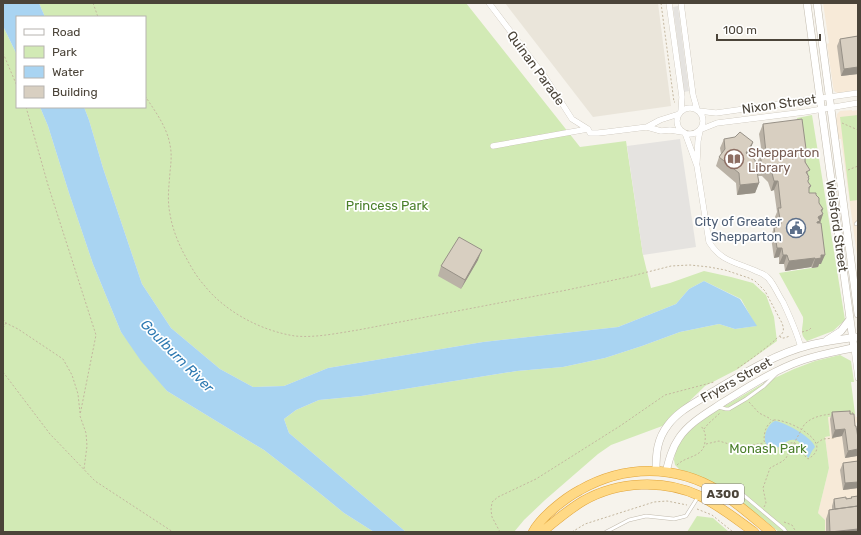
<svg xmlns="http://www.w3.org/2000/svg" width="861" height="535" viewBox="0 0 861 535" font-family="Rubik,sans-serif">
	<rect width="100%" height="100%" fill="#f6f3ec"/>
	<path fill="#eae5da" d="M 505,3 L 658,3 L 671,106 L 593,117 Z"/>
	<path fill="#f7ead8" d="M 823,3 L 858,3 L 858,90 L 850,91 L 850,93 L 840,94 L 837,93 L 834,91 L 833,86 L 827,44 L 829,43 Z
		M 852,110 L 852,111 L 858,110 L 858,263 L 841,139 L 838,139 L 836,119 L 837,114 L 840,111 Z
		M 855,414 L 856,417 L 858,417 L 858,422 L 856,423 L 858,435 L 858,532 L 825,532 L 825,520 L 818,513 L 829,468 L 825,437 L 830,436 L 828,417 Z"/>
	<path fill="#d2eab5" d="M 39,3 L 466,3 L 580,147 L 626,141 L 643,255 L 651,288 L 670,283 L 704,271 L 731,277 L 753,283 L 766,295 L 774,317 L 777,341 L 738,369 L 705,386 L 665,425 L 611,445 L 598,454 L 545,500 L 524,520 L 514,532 L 406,532 L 289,433 L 284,419 L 296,410 L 319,400 L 361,396 L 517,371 L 563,367 L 605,358 L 642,346 L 680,332 L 719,324 L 735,329 L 756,326 L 741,299 L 704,281 L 689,289 L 676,304 L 618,327 L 483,342 L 328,368 L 284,386 L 253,387 L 220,369 L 171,328 L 142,284 L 103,168 L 89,120 L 84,107 L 145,107 L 145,17 L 45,17 Z
		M 3,26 L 17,55 L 17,107 L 40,107 L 48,126 L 69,193 L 93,264 L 121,332 L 167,391 L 264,450 L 317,491 L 344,513 L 374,532 L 3,532 Z
		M 812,115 L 845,320 L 833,331 L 807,341 C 798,334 804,326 803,317 L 779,273 L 817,267 L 806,203 L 797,118 Z
		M 858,115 L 858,200 L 850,201 L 840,117 Z
		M 840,355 L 851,361 L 854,382 L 851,382 L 855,414 L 828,417 L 830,436 L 825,437 L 829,468 L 818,513 L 825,520 L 825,532 L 779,532 L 733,495 L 721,487 L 707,480 L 679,469 L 675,465 L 674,460 L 675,453 L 678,444 L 685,435 L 701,421 L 711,414 L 764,383 L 794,369 L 815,361 Z
		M 697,516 L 713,518 L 729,532 L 687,532 Z"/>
	<path fill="#e5e3e0" d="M 678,6 L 689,91 L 684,92 L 673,7 Z
		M 680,139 L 696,247 L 643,255 L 627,146 Z"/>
	<path fill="#a9d4f2" d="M 3,3 L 39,3 L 45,17 L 17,17 L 17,55 L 3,26 Z
		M 40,107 L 84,107 L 89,120 L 103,168 L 142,284 L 171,328 L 220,369 L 253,387 L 284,386 L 328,368 L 483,342 L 618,327 L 676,304 L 689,289 L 704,281 L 740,299 L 757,326 L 735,329 L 719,324 L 680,332 L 642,346 L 605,358 L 563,367 L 517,371 L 361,396 L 319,400 L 296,410 L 284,419 L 289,433 L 406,532 L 374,532 L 344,513 L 317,491 L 264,450 L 167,391 L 141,361 L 121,332 L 93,264 L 69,193 L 48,126 Z
		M 775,421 C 785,422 813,438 815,447 L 812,451 L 809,457 L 808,458 C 805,453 802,441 795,440 C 786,438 780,450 772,448 C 759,445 766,424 775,421 Z"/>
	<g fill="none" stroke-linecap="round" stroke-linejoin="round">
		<defs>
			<path id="service" d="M 856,224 L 858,222
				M 718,407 L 726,409 L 729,409 L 746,399 L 764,386 L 776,374
				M 723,492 L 737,491 L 741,493 L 784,529 L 786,532
				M 606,532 L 629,520 L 646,516 L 674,519 L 686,516 L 698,497"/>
			<path id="minor" d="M 489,3 L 545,77 L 572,119 L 588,129 L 590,133 L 598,133 L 607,132 L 647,127 L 660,120 L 679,114
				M 669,3 L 682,97 L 681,111
				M 681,3 L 693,95 L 697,109
				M677 121a13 13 0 1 1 26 0a13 13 0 1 1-26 0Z
				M 699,111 L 716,113 L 858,93
				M 647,127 L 661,131 L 670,130 L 682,132
				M 702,129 L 717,123 L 805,112 L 858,103
				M 685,133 L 697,166 L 709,242 C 722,263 738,262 758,272 C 764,274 769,278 772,283 C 776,289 779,296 783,302 C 790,317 797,332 801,348
				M 493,146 L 588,129
				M 697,162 L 698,141 L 700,131
				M 854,348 L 858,378"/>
			<path id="tertiary" d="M 807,3 L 854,348
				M 817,3 L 858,314
				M 827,340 L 841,331 L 850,319
				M 656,471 C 656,453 657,439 668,425 C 678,411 695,403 709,394 C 741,375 774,354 810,345 C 826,341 842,339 858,337
				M 666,472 C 669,460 672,448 679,438 C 689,423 707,413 722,403 C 748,387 774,370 803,360 C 821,354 839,351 857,347"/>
			<path id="trunk" d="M 533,532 C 541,517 565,498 580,490 C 624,465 675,464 719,491 C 737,503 754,518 771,532
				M 542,532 C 555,521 568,510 583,501 C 618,481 664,479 700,496 C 720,506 736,519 754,532"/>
		</defs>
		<use href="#service" stroke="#c2bbae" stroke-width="4"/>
		<use href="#minor" stroke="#c2bbae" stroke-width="6"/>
		<use href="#tertiary" stroke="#c2bbae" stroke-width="8"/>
		<use href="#trunk" stroke="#e0a43c" stroke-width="10"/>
		<path stroke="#c4b79f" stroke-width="1" stroke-dasharray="2 2" stroke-linecap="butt" d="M 93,3 L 98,17
			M 661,3 L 674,102 L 675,102
			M 3,53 L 17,86
			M 145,96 C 155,111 167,127 170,145 C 172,154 171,163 170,172 C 169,186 167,200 170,214 C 172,227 177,240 183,252 C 189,263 195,275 204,285 C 225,312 262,331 295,336 C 316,338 338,333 358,330 L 567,290 L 628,277 L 671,266 L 690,265 L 709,267 L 725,270 L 749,278 L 755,281 L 765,291 L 782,323 C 783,326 784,329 783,332 C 781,336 776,338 774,341 C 762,351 749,361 736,369
			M 26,107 L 48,185 L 96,335 L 80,415
			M 842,123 L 858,130
			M 848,170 L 858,166
			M 3,319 L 6,323 L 18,329 L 63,359 L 72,375 L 78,394 L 80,413
			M 3,328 L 6,323
			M 802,332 L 809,330 L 812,327
			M 780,336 L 781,338 L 784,338 L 790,336
			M 3,372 L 50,434 L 95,481 L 173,532
			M 749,402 L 759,413 L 769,418 L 771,420
			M 849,411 L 852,411 L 853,415
			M 80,416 L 86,433 L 87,446 L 84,469
			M 774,420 C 786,419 826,438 815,453 C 813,456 811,457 808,459 C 803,455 801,448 796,444 C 788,439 779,452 769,448 L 764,441 C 764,432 766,424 774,420 Z
			M 704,429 L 708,424 L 720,413
			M 817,443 L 823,439 L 835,438
			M 706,444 L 719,441 L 739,447 L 764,443
			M 677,465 C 687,455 704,458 705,441 C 706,435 705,431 701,426
			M 764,507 L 766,503 L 763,488 L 770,468 L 783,461 L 786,458 L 804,425 C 811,417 822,415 832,414
			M 697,509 L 712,515 L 733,532
			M 784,522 L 792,525 L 796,532
			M 500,532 L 492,517 L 491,510 L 492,502 L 498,497 L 536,479 L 620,426 L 665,395 L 714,382
			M 572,532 L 585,524 L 654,502 L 667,501 L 687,505"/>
		<use href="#service" stroke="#fff" stroke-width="3"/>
		<use href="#minor" stroke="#fff" stroke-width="5.5"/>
		<use href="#tertiary" stroke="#fff" stroke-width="7"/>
		<use href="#trunk" stroke="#ffd985" stroke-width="9"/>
	</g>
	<path fill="#bab2a6" d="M 858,36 L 858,74 L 841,76 L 837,46 L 840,39 Z
		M 763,124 L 804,153 L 809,178 L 808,182 L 811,186 L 809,190 L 809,193 L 819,203 L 823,209 L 822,211 L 823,214 L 820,223 L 821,264 L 819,264 L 818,267 L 812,268 L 811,267 L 785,271 L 784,264 L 779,264 L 779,257 L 774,258 L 771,237 L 774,227 L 776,227 L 775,217 L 777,212 L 774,190 L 771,191 L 768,182 L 762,176 L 758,176 L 757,164 L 760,154 L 762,154 L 759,134 Z
		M 724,139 L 753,142 L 750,151 L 748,154 L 759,183 L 755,193 L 737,195 L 736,183 L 716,166 L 719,157 L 721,154 L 720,148 Z
		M 478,260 L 461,289 L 438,276 L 441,266 Z
		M 850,411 L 857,456 L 845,458 L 842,436 L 832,438 L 830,419 L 832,412 Z
		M 858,461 L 858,488 L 843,490 L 840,470 L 843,463 Z
		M 851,497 L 858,532 L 826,532 L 826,519 L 829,510 L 832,509 L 832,506 L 834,499 L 851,498 Z"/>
	<path fill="#979187" d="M 858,67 L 858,74 L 841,76 L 844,69 Z
		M 753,142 L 750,151 L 742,162 L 746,153 Z
		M 774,181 L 778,181 L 774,190 L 771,191 Z
		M 759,183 L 755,193 L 737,195 L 740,185 Z
		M 823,209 L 820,216 L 823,214 L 820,223 L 815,226 L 821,210 Z
		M 777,248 L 782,248 L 779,257 L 774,258 Z
		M 482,250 L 478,260 L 461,289 L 465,280 Z
		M 783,255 L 787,255 L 784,264 L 779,264 Z
		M 821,255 L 825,255 L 821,264 L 819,264 L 818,267 L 812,268 L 815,259 Z
		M 815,258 L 811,267 L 785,271 L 789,261 Z
		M 845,429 L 842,436 L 832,438 L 835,430 Z
		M 858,449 L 858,454 L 857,456 L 845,458 L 848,451 Z
		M 858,482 L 858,488 L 843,490 L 845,483 Z
		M 858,529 L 858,532 L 830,532 Z"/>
	<path fill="#d8cfc1" stroke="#979187" d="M 858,36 L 858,67 L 844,69 L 840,39 Z
		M 802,119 L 806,149 L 804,149 L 804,153 L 807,156 L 805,158 L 805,162 L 810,170 L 806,172 L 809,177 L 808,177 L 809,179 L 808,180 L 808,182 L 811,186 L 809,187 L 809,193 L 816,193 L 816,195 L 819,198 L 819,203 L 823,209 L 821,210 L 823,214 L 818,217 L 820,221 L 817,222 L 817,223 L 821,223 L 825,255 L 821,255 L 821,258 L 815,259 L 815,258 L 789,261 L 787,255 L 783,255 L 782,248 L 777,248 L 774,227 L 778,227 L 778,225 L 781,224 L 778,208 L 781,208 L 778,181 L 774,181 L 772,173 L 765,167 L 762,166 L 760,154 L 766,153 L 763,124 Z
		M 740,132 L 753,142 L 746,153 L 755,160 L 759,183 L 740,185 L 739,173 L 719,157 L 725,149 L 724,139 L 735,137 Z
		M 459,237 L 482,250 L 465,280 L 441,266 Z
		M 850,411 L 850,414 L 854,414 L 855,426 L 856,426 L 858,438 L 858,449 L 848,451 L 845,429 L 835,430 L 832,412 Z
		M 858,461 L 858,482 L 845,483 L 843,463 Z
		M 858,496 L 858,506 L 835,509 L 834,499 L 846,497 L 846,499 L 852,498 L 851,497 Z
		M 858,506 L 858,529 L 830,532 L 829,510 Z"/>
	<defs>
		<symbol id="library-ring" viewBox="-11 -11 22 22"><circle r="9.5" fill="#fff" stroke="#8d6e63" stroke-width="1.5"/><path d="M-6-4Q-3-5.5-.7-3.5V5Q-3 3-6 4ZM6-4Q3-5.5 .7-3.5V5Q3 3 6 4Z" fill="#8d6e63"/></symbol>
		<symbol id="civic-ring" viewBox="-11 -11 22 22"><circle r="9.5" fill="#fff" stroke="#5c6f8a" stroke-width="1.5"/><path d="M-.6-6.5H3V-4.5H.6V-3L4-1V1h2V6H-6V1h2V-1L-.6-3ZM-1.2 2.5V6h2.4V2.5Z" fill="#5c6f8a"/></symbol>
	</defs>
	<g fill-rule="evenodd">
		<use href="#library-ring" x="723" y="148" width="22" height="22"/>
		<use href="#civic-ring" x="785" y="217" width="22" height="22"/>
	</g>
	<g text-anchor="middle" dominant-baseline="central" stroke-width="3.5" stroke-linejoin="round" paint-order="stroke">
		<rect fill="#fff" stroke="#817c74" stroke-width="1" x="702" y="484" width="42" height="20" rx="3"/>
		<g font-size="12" font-weight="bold" fill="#4b4439">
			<text x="723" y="494">A300</text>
		</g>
		<g font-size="13" fill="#4b4439" stroke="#fff">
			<text transform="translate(536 68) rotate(54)">Quinan Parade</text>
			<text transform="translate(779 104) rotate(-8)">Nixon Street</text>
			<text transform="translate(837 226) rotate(82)">Welsford Street</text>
			<text transform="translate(736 380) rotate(-29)">Fryers Street</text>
		</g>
		<g font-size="13" fill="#785e54" stroke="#fff" text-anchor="start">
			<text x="748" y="152">Shepparton<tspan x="748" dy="15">Library</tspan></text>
		</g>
		<g font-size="13" fill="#4a7f2a" stroke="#fff">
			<text x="387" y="205">Princess Park</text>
			<text x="768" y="448">Monash Park</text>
		</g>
		<g font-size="13" fill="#4e5e75" stroke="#fff" text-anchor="end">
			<text x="782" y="221">City of Greater<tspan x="782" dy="15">Shepparton</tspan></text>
		</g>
		<g font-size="14" font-style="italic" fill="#2e7ab2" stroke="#fff">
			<text transform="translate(177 356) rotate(45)">Goulburn River</text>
		</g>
	</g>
	<rect width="861" height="535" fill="none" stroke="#4b4439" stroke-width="8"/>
	<rect x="16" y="16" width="130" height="92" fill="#ffffff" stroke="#b7b4b0"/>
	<rect x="24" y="29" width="20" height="6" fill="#ffffff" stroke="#b7b4b0"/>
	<text x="52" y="36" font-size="12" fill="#4b4439">Road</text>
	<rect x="24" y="46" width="20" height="12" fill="#d2eab5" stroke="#b7b4b0"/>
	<text x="52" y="56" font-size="12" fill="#4b4439">Park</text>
	<rect x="24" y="66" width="20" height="12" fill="#a9d4f2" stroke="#b7b4b0"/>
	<text x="52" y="76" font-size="12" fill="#4b4439">Water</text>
	<rect x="24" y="86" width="20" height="12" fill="#d8cfc1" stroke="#b7b4b0"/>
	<text x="52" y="96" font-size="12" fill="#4b4439">Building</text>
	<path d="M717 34v6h103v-6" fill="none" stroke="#4b4439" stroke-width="2"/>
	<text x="723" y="34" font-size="12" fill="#4b4439" stroke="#ffffff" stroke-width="3" paint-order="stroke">100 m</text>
</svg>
